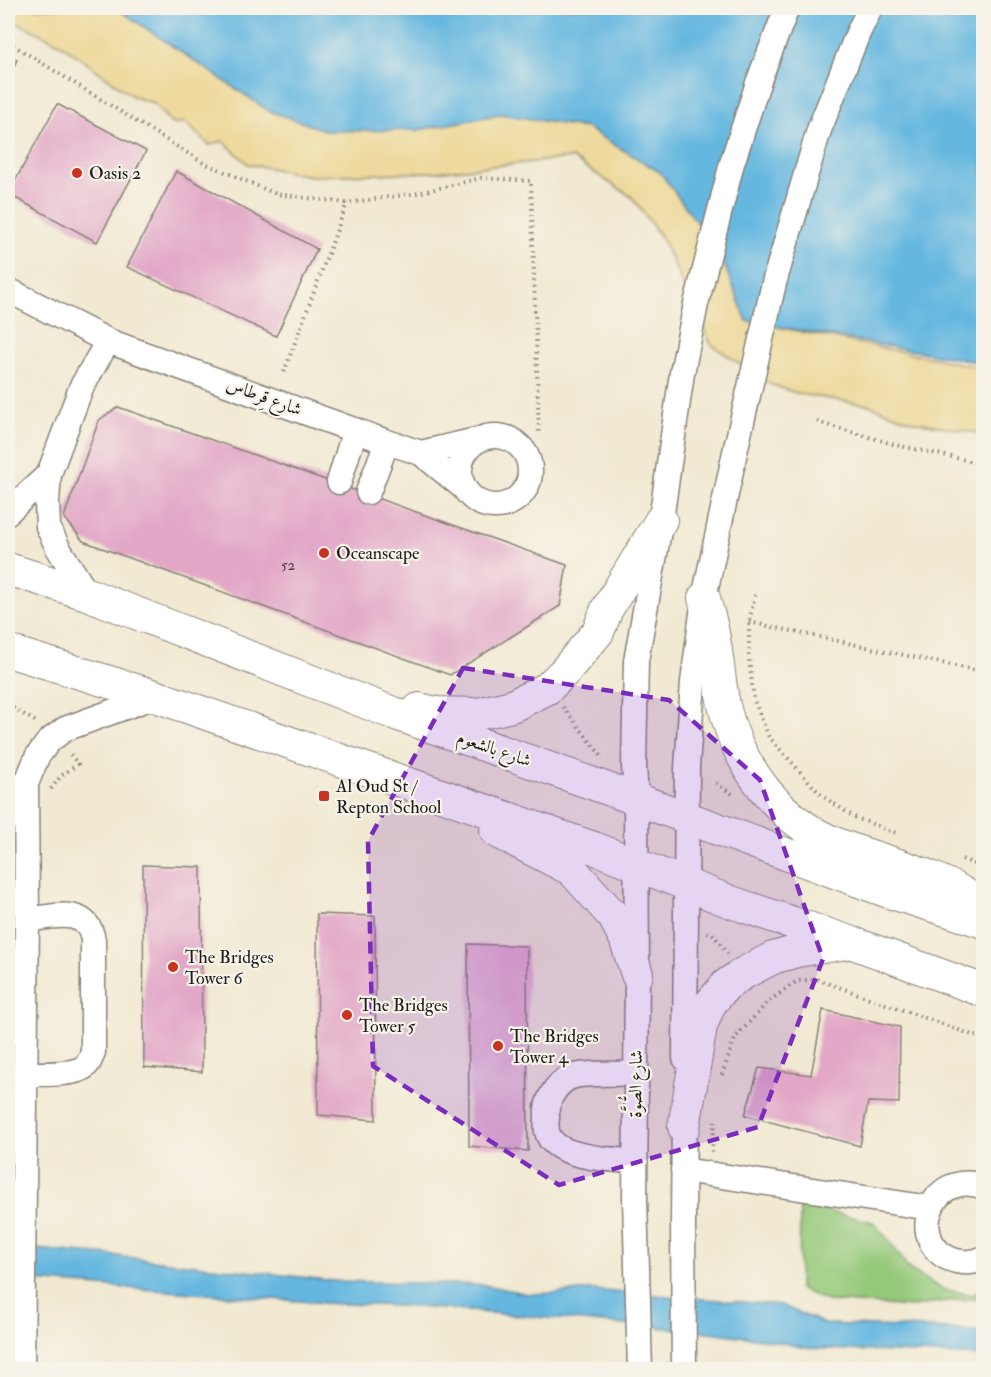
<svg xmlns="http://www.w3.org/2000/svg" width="991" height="1377" viewBox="0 0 991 1377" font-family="'IM FELL Double Pica',Amiri,serif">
	<rect width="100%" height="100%" fill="#f7f3e8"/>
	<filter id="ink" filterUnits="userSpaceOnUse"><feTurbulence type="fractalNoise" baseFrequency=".0167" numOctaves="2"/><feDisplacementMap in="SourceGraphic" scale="12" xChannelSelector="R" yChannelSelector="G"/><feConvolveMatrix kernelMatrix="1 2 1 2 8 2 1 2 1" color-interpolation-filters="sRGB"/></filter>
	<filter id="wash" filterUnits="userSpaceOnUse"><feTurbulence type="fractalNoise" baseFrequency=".008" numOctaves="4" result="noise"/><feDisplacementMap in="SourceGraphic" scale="24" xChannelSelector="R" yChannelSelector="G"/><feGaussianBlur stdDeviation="1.35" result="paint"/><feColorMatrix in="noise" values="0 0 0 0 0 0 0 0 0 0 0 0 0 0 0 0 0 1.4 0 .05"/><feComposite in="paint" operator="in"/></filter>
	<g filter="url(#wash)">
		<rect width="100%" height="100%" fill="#f1e9d2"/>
		<path fill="#95c97a" stroke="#58724b" stroke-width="1.5" d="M 800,1205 L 873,1222 L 890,1242 L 909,1269 L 942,1289 L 973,1295 L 983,1287 L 983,1298 L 938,1302 L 914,1307 L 827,1301 L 799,1289 Z"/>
		<path fill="#eeda9e" stroke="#857b5d" stroke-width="1.5" d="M 8,8 L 116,8 L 269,111 L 418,130 L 501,114 L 587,128 L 660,172 L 720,254 L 747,321 L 983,368 L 983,434 L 912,421 L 869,405 L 799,394 L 767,383 L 711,344 L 662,239 L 632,197 L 572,158 L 434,172 L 311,176 L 248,164 L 223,141 L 209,145 L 185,122 L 172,124 L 153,103 L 134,97 L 59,43 L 8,18 Z"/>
		<path fill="#65b7e0" stroke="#406a7e" stroke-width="1.5" d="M 116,8 L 983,8 L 983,363 L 747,321 L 720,254 L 660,172 L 587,128 L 501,114 L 418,130 L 327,131 L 269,111 Z
			M 8,1247 L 99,1254 L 335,1281 L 485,1285 L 528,1294 L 558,1293 L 590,1290 L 781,1305 L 825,1324 L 950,1329 L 983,1332 L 983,1356 L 805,1348 C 736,1331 664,1329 593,1322 C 508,1315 423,1305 338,1304 L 8,1279 Z"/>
		<g id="blocks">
			<path fill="#e2a7c7" d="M 8,55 L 17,60 L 8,79 Z
				M 57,104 L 146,151 L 97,242 L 8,194 Z
				M 176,171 L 317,249 L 276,336 L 127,267 Z
				M 118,407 L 567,565 L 560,606 L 450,675 L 83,541 L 64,517 L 99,420 Z
				M 143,865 L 201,867 L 202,1072 L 144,1067 Z
				M 317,914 L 375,916 L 376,1120 L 318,1115 Z
				M 468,944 L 527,946 L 528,1151 L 469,1146 Z
				M 823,1010 L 900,1027 L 899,1103 L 868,1102 L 860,1146 L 745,1115 L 759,1068 L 811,1075 Z"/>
		</g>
	</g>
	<g filter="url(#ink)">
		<use href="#blocks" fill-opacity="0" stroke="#868277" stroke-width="1.5"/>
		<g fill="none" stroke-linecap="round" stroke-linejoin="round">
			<defs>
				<path id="minor" d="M 8,290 L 108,341 L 387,442 L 421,453 L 464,488
					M460 471a35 35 0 1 1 70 0a35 35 0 1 1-70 0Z
					M 421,453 L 481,439
					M 339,482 L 355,430
					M 368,492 L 387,442
					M 8,512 L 49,474
					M 87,594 L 58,548 L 48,527 L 47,502 L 49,474 L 81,388 L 108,341
					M 685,1058 L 687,767 L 693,682 L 704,598 L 735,452 L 774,283 L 819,130 L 858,33 L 870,8
					M 25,1074 C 39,1074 72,1075 83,1068 C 89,1064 91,1058 93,1052 L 93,940 C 87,905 52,917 27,920
					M 684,1111 L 683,1221 L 684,1370
					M 635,1161 C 614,1160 565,1158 551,1140 C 546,1134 546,1125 547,1118 C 547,1113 546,1108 548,1104 C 551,1093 560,1081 571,1077 C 585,1072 620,1074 636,1074
					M 683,1170 L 930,1208
					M 984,1187 C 929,1166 904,1247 956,1261 C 966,1263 975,1263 984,1258
					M 22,1370 L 27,920 L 26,784 L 37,757 L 49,741 L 65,729 L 155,696
					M 640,1370 L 635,1199 L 637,974 L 636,799 L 634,765 L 636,661 L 661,520 L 682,373 L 696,304 L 732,163 L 759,80 L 787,8"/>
				<path id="major" d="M 8,569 L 87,594 L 393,713 L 636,799 L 889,892 L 984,922
					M 704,598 C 707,610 711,622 713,633 C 718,657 719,682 724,705 C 738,767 781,824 842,846 C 893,865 938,873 984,907
					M 8,651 L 155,696 L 594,848 L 731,902 L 853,943 L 984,991
					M 419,709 L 437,713 L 477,714 L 512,706 L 548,688 L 565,671 L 598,632 L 607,609 L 661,520
					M 496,831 L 572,870 L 614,917 L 625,938 L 637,974
					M 684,1127 L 701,1026 L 710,1004 L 726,985 L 744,973 L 773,958 L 797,951 L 847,943"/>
			</defs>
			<use href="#minor" stroke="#868277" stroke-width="27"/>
			<use href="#major" stroke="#868277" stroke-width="34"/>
			<path stroke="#868277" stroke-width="4" stroke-dasharray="1.5 4.5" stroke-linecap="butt" d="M 8,42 L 202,162 L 276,194 L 347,203 L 418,193 L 481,178 L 531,181 L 539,434
				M 284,372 L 347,203
				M 817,422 L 900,446 L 984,464
				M 755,595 L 749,622 L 749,659 L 754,700 L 769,737 L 821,795 L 854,817 L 896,833
				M 749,622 L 984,672
				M 8,705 L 38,723
				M 563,707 L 603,758
				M 716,783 L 735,796
				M 51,789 L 61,776 L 78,764 L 70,754
				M 962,859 L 984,868
				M 707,932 L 712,933 L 728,954
				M 722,1075 L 735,1038 L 768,1002 L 797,981 L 816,979 L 984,1039
				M 712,1152 L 715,1121"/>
			<use href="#minor" stroke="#fff" stroke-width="24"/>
			<use href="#major" stroke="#fff" stroke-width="32"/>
		</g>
	</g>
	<path fill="#7b2cbf" fill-opacity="0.2" stroke="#7b2cbf" stroke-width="4.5" stroke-dasharray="12 8" stroke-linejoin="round" d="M 463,668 L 669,700 L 760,780 L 823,959 L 758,1127 L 559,1185 L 373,1066 L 368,841 Z"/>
	<g fill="#c8321e" stroke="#f7f3e8" stroke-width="2">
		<circle cx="77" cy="173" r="6"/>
		<circle cx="324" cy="553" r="6"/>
		<rect x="318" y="790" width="12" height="12" rx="3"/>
		<circle cx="173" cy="967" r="6"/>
		<circle cx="347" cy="1015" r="6"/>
		<circle cx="498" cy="1046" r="6"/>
	</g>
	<g text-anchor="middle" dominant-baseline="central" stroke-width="4.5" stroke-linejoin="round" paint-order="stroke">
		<g font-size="15" fill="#4e3f47">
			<text x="288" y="565">52</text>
		</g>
		<g font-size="18" fill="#1c1c1c" stroke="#f7f3e8" text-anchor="start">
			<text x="89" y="173">Oasis 2</text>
			<text x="336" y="553">Oceanscape</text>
			<text x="336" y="786">Al Oud St /<tspan x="336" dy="21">Repton School</tspan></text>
			<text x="185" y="957">The Bridges<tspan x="185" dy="21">Tower 6</tspan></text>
			<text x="359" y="1005">The Bridges<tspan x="359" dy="21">Tower 5</tspan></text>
			<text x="510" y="1036">The Bridges<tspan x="510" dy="21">Tower 4</tspan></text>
		</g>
		<g font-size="18" fill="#1c1c1c" stroke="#f7f3e8">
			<text transform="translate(264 397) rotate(20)">شارع قِرطاس</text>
			<text transform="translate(494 749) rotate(19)">شارع بالشعوم</text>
			<text transform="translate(636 1084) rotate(-89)">شارع الصُّوَّة</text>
		</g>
	</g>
	<rect width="991" height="1377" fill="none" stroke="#f7f3e8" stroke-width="30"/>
</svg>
